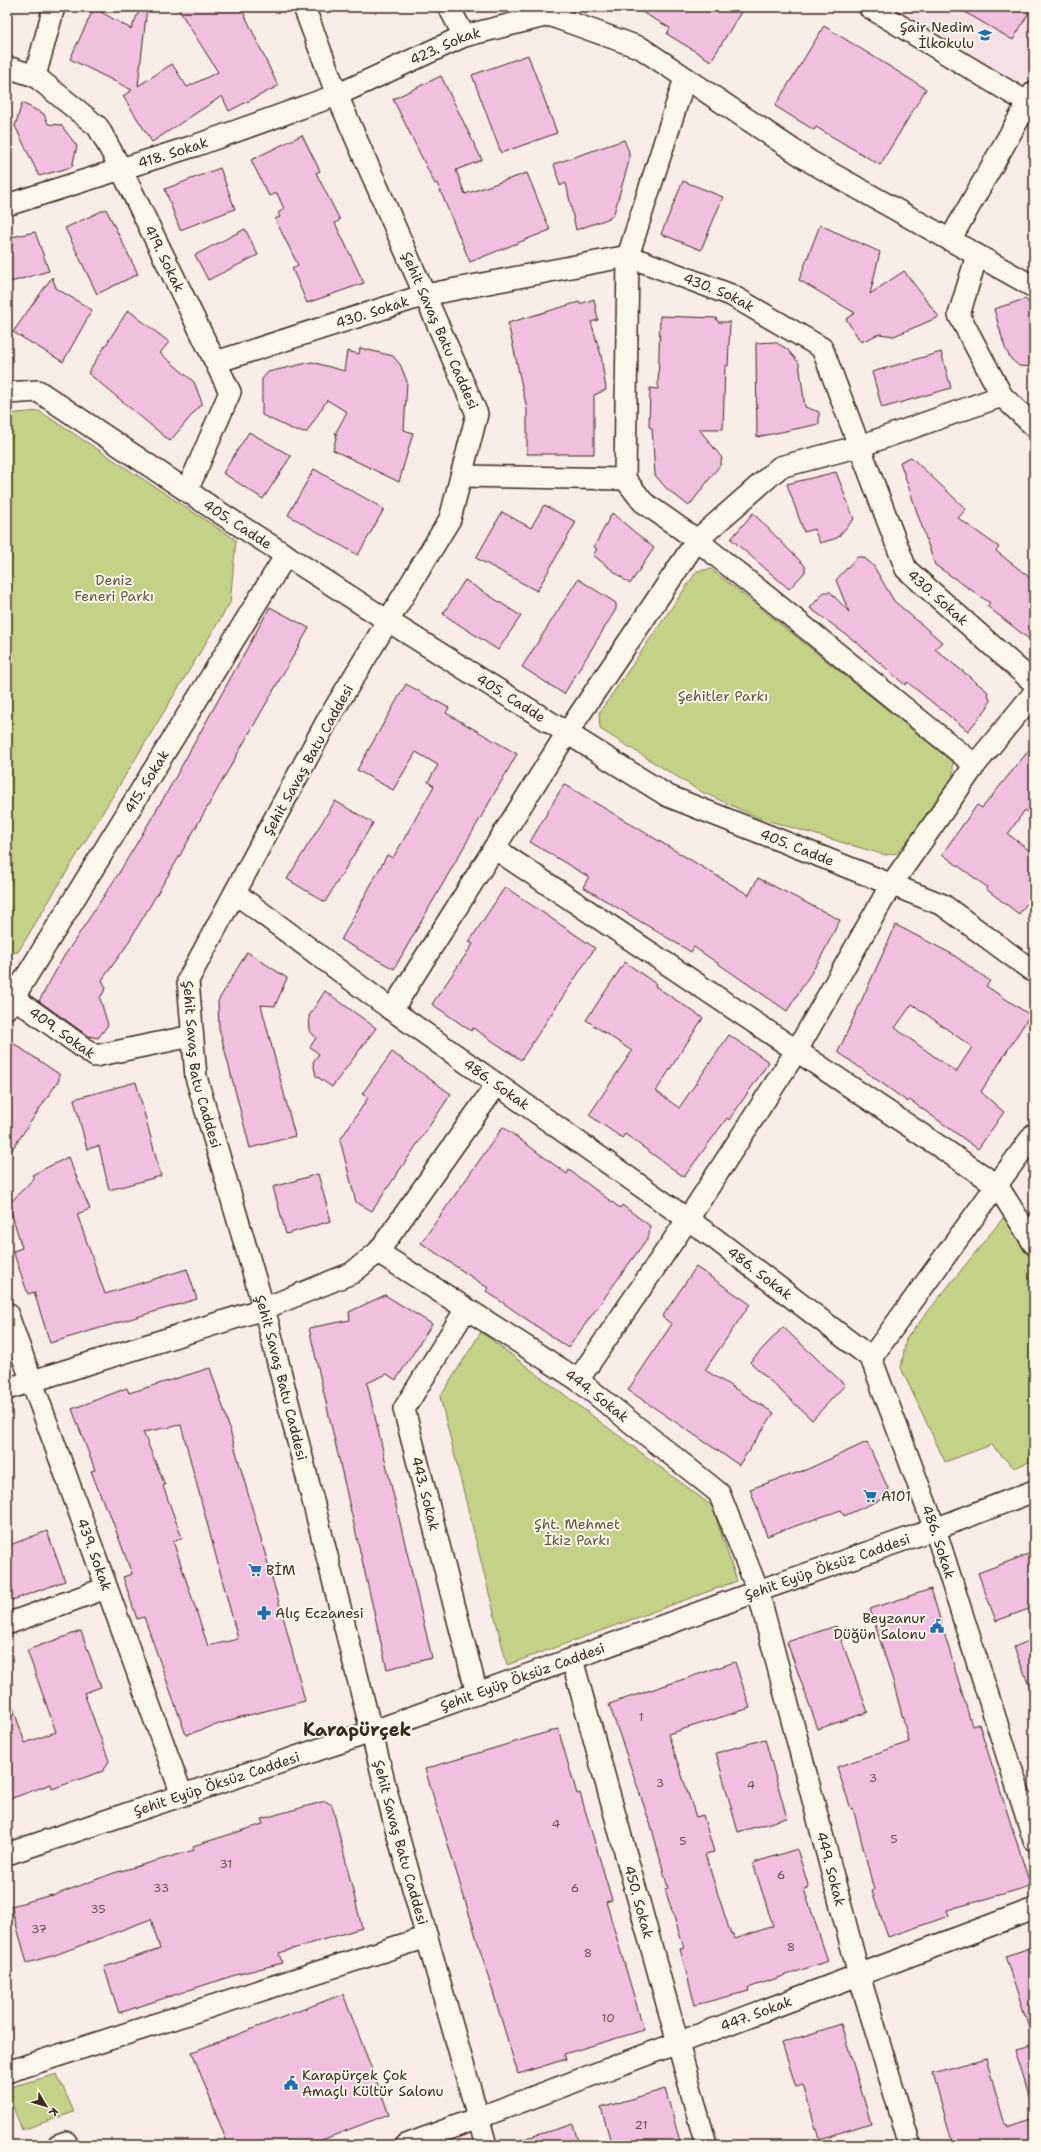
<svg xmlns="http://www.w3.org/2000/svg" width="1041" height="2152" viewBox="0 0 1041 2152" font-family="'Shantell Sans',sans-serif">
	<rect width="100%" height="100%" fill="#f9ece9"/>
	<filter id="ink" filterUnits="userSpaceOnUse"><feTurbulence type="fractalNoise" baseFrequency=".025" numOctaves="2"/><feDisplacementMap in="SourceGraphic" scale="8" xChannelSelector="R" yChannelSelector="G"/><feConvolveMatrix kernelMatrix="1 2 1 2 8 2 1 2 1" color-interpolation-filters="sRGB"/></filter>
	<g filter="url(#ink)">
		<path fill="#f7dfe6" d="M 893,7 L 1034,7 L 1034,63 L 1024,81 L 1008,81 Z"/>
		<path fill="#c3d286" stroke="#7f7e52" d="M 39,411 L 236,540 L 230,603 L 18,952 L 7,954 L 7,414 Z
			M 711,569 L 953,762 L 953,786 L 897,853 L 885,855 L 759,818 L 700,791 L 600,729 L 599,713 L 697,571 Z
			M 1007,1213 L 1034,1258 L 1034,1460 L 1014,1468 L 991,1445 L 945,1462 L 901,1368 L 906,1339 Z
			M 481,1332 L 712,1506 L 737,1581 L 507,1665 L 440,1397 Z
			M 57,2074 L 74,2112 L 22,2130 L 8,2094 L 10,2087 Z"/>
		<path fill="#f2c0df" stroke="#3b2a1e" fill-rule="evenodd" d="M 141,7 L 147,7 L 138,86 L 172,64 L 187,87 L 218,72 L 177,7 L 241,7 L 278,86 L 229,111 L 222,96 L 152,142 L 123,96 L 132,90 L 70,59 L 94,8 L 131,29 Z
			M 633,7 L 744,7 L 711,61 L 667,34 L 670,28 Z
			M 956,7 L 1032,7 L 1013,40 Z
			M 824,26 L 926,89 L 880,165 L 816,127 L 814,130 L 775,106 Z
			M 528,55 L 557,133 L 501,153 L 472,75 Z
			M 441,76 L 482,160 L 456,170 L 465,194 L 527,173 L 550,230 L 470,262 L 437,183 L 435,184 L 393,99 Z
			M 22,103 L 44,114 L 48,124 L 61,125 L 77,146 L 72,167 L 39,176 L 15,126 Z
			M 302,135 L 320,171 L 316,173 L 340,220 L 335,223 L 364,283 L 307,303 L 292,268 L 298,265 L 275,219 L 280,217 L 278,213 L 284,209 L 277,193 L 269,196 L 251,160 Z
			M 624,140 L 629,152 L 629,161 L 614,213 L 610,218 L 576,230 L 566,183 L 560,186 L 554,164 Z
			M 220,168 L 235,209 L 180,230 L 165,189 Z
			M 683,181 L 723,197 L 701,250 L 661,234 Z
			M 106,209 L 138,274 L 97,294 L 65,228 Z
			M 820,225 L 880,252 L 870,294 L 904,271 L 939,317 L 894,336 L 879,334 L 861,342 L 846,319 L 855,313 L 799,280 Z
			M 245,229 L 258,255 L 208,280 L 195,255 Z
			M 35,232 L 49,271 L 7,283 L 7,238 Z
			M 52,277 L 56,288 L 92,310 L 63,362 L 13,332 Z
			M 594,299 L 598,320 L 591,322 L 601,355 L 606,390 L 594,395 L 594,454 L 527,454 L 527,409 L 508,323 L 579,302 L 580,304 Z
			M 1025,299 L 1034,308 L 1034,367 L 1019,366 L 1011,359 L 1005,348 L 994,309 Z
			M 128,310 L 169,342 L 160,353 L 194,382 L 202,403 L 170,441 L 88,373 Z
			M 660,316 L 716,318 L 718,322 L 730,322 L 728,366 L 725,366 L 723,429 L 699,429 L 722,458 L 720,465 L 689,506 L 667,489 L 655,475 L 652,428 L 649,427 L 650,388 L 658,389 Z
			M 775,342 L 787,349 L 799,363 L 805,407 L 819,412 L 819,424 L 757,437 L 756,343 Z
			M 360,348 L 393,356 L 401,366 L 407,382 L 404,430 L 413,433 L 399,482 L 333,450 L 337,434 L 335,434 L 347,412 L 327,400 L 307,432 L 296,431 L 262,415 L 262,379 L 268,372 L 312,362 L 344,371 L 347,351 L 359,354 Z
			M 941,352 L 951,388 L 882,408 L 872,372 Z
			M 249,432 L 291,456 L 263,499 L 223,473 Z
			M 911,457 L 966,509 L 958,518 L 999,547 L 996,551 L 1034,581 L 1034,643 L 987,606 L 990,603 L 935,565 L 900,462 Z
			M 314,469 L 384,509 L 358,555 L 288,515 Z
			M 836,472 L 854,519 L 837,538 L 820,543 L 814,529 L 804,532 L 787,484 Z
			M 544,505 L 576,522 L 537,591 L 476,558 L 502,512 L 531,528 Z
			M 612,513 L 654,548 L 630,584 L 593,555 L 597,549 L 594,547 Z
			M 753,513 L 805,566 L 805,572 L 789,589 L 731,539 Z
			M 857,557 L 863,557 L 873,565 L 894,601 L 942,642 L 935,649 L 987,691 L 990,701 L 987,708 L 968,731 L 907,682 L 905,685 L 856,642 L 810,608 L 824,592 L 830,592 L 849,612 L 836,580 Z
			M 578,579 L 616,603 L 616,609 L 564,694 L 522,667 Z
			M 465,580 L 521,616 L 498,650 L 443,614 Z
			M 270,607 L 309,628 L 179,857 L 125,948 L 102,980 L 106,988 L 100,998 L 108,1025 L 98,1038 L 88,1036 L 39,1001 L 63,958 L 119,873 L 166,794 Z
			M 406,684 L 449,708 L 446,713 L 517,754 L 394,969 L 341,940 L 387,855 L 393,858 L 434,786 L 428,782 L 438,765 L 416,752 L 393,790 L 357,770 Z
			M 1034,744 L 1034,818 L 1025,810 L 1008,834 L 1034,854 L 1034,894 L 1019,914 L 986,889 L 987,887 L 942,854 L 977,805 L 982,808 Z
			M 564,784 L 749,895 L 758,878 L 840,920 L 820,959 L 787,1011 L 694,947 L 691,952 L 583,887 L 589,877 L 530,842 Z
			M 335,801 L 373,823 L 325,902 L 287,879 Z
			M 505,887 L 595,948 L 521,1060 L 473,1028 L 471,1031 L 432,1004 L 473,944 L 469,942 Z
			M 896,925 L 952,954 L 990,981 L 986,986 L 1030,1015 L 981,1092 L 1004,1112 L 978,1149 L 910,1100 L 908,1102 L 838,1052 ZM 912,1004 L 972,1047 L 956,1072 L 895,1028 Z
			M 247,952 L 287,978 L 275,1006 L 261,1005 L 295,1136 L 250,1148 L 219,1028 L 218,1001 Z
			M 625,962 L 656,984 L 655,986 L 703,1018 L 656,1091 L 679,1108 L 729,1035 L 769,1062 L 729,1120 L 727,1118 L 684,1177 L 625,1134 L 622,1138 L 589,1115 L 632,1051 L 586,1020 Z
			M 325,991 L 376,1028 L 332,1087 L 316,1076 L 313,1062 L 319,1054 L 310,1047 L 316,1038 L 310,1031 L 309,1016 Z
			M 7,1039 L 59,1074 L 59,1080 L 7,1157 Z
			M 392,1052 L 451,1094 L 372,1211 L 356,1202 L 340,1140 L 368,1098 L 362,1094 Z
			M 136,1082 L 161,1176 L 109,1190 L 99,1146 L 87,1149 L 74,1099 Z
			M 503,1127 L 567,1174 L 569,1170 L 620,1208 L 622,1205 L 650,1226 L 649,1236 L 568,1348 L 486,1291 L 488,1288 L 421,1243 Z
			M 68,1157 L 90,1209 L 77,1214 L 105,1294 L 187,1269 L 197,1299 L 50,1343 L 34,1292 L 28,1294 L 13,1251 L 22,1248 L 9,1204 L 34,1178 L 32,1175 Z
			M 318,1174 L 331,1221 L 286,1234 L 273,1187 Z
			M 696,1267 L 750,1304 L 705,1370 L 774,1413 L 739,1465 L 628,1390 L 672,1324 L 662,1317 Z
			M 385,1295 L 432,1324 L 396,1380 L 387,1374 L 367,1383 L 432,1658 L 387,1669 L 309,1328 L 350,1320 L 349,1312 Z
			M 783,1327 L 845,1385 L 812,1420 L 750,1362 Z
			M 210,1368 L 225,1413 L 286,1627 L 305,1701 L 237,1718 L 186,1735 L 144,1617 L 137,1619 L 123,1577 L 132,1574 L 108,1509 L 106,1509 L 91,1471 L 95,1470 L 72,1409 L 127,1388 L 129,1393 ZM 181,1425 L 238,1639 L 208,1646 L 173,1541 L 182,1538 L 163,1486 L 165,1485 L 143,1432 Z
			M 867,1442 L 891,1495 L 844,1516 L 841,1510 L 767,1536 L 750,1489 L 808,1469 Z
			M 47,1531 L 65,1581 L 7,1602 L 7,1546 Z
			M 1034,1552 L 1034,1607 L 996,1621 L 978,1573 Z
			M 931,1589 L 972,1726 L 979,1724 L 1030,1884 L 1024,1888 L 947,1910 L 949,1916 L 888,1937 L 872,1891 L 874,1890 L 853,1808 L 851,1809 L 837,1767 L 909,1742 L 893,1681 L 870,1609 Z
			M 836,1626 L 868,1712 L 818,1729 L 787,1642 Z
			M 81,1631 L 101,1687 L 84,1693 L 109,1761 L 103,1771 L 52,1789 L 51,1784 L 7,1800 L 7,1700 L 10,1699 L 25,1743 L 56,1732 L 27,1650 Z
			M 1034,1639 L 1034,1695 L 1033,1695 L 1014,1647 Z
			M 735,1662 L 750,1708 L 668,1734 L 696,1817 L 703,1815 L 714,1852 L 705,1854 L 731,1935 L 733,1934 L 735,1939 L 773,1926 L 753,1863 L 797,1849 L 809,1888 L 804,1889 L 828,1961 L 748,1988 L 749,1991 L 695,2005 L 680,1949 L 684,1948 L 665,1889 L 668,1888 L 652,1829 L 609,1704 Z
			M 558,1729 L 577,1794 L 580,1793 L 612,1900 L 606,1902 L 644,2030 L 564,2054 L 566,2059 L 518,2074 L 425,1769 Z
			M 765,1739 L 787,1818 L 738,1832 L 716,1753 Z
			M 325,1801 L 332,1805 L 362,1928 L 279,1953 L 282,1963 L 232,1976 L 119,2013 L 104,1967 L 160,1949 L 151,1919 L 55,1955 L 27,1963 L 11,1906 L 52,1895 L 52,1896 L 114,1873 L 194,1850 L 193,1846 L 263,1824 L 261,1819 Z
			M 1034,1947 L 1034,2034 L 1031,2034 L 1005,1956 Z
			M 343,1994 L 389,2114 L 309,2145 L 228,2145 L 192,2052 Z
			M 841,2024 L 871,2123 L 819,2139 L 803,2085 L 796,2087 L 782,2043 Z
			M 1034,2044 L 1034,2100 L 1030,2100 L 1015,2049 Z
			M 986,2058 L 1005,2125 L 1007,2124 L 1008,2127 L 1034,2118 L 1034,2145 L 953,2145 L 933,2073 Z
			M 665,2089 L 680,2141 L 668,2145 L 612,2145 L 601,2108 Z
			M 573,2124 L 579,2145 L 517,2145 L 517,2141 Z"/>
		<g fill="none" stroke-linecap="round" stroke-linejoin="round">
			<defs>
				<g id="minor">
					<path id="s1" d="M 304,7 L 337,95 L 477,414 L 450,519 L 327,721 L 188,980 L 196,1077 L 268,1323 L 395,1825 L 486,2145"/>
					<path d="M 449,7 L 464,36"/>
					<path d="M 869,7 L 1028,103 L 1034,108"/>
					<path d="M 549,15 L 641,48 L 811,162 L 1034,287"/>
					<path id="s2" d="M 7,67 L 35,76 L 98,127 L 121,169 L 230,392 L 187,491"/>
					<path d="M 35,76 L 54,7"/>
					<path d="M 685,78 L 628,256 L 625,479 L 643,502 L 697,540 L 975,765"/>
					<path id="s3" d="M 7,205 L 197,145 L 337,95 L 464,36 L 549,15 L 556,7"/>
					<path d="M 950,240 L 1034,92"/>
					<path d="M 977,255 L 959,315 L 1002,396 L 1034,426"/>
					<path id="s4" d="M 216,362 L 425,295 L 628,256 L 731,295 L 822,348 L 906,569 L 1034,683"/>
					<path id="s5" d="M 7,393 L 38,391 L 211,507 L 388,621 L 668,796 L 943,905 L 1034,972"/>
					<path d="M 461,476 L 625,479"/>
					<path d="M 494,848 L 997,1185 L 1034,1244"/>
					<path id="s6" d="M 235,893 L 392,1010 L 714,1238 L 871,1358 L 935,1529 L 1034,1840"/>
					<path id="s7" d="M 7,993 L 95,1056 L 192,1036"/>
					<path id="s8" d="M 7,1008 L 286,555"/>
					<path d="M 392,1010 L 567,733 L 697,540 L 780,467 L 860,446 L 1002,396"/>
					<path id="s9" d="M 378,1252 L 578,1380 L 719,1493 L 758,1591 L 859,1975 L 910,2145"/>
					<path id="s10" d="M 466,1309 L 404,1409 L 477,1694"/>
					<path id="s11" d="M 7,1313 L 182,1795"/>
					<path d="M 871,1358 L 1034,1134"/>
					<path d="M 578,1380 L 688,1219 L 797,1050 L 891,885 L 975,765 L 1034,693"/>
					<path d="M 7,1389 L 263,1309 L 352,1273 L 378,1252 L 497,1084"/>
					<path d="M 7,1624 L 106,1588"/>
					<path id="s12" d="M 572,1659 L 706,2145"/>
					<path id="s13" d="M 7,1854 L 371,1732 L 758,1591 L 935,1529 L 1034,1491"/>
					<path d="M 7,2072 L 427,1937"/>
					<path d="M 58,2145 L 66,2142"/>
					<path id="s14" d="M 406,2145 L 1034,1909"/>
				</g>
			</defs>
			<use href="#minor" stroke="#3b2a1e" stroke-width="24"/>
			<use href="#minor" stroke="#fbf7ec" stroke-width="21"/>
		</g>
	</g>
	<defs>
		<symbol id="school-bare" viewBox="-9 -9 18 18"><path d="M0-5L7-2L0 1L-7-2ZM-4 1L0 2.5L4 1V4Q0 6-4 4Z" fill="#1f6fb2" stroke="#fbf7ec" stroke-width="2.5" paint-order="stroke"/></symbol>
		<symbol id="supermarket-bare" viewBox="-9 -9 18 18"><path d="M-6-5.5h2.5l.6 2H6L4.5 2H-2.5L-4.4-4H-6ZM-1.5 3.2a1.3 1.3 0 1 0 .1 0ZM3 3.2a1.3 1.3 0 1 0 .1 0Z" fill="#1f6fb2" stroke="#fbf7ec" stroke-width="2.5" paint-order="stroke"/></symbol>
		<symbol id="pharmacy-bare" viewBox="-9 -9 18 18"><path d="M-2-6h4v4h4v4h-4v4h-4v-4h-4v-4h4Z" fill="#1f6fb2" stroke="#fbf7ec" stroke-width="2.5" paint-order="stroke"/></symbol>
		<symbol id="civic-bare" viewBox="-9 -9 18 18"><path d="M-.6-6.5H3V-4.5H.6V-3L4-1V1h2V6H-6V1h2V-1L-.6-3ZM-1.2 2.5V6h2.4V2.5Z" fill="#1f6fb2" stroke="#fbf7ec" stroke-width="2.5" paint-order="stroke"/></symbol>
	</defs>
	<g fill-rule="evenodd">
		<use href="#school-bare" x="975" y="25" width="20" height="20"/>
		<use href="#supermarket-bare" x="860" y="1486" width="20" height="20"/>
		<use href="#supermarket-bare" x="245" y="1560" width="20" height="20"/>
		<use href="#pharmacy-bare" x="254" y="1603" width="20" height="20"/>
		<use href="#civic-bare" x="927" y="1616" width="20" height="20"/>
		<use href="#civic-bare" x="281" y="2073" width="20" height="20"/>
	</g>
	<g text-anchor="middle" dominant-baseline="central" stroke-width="4" stroke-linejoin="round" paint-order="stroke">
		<g font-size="12" fill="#69504e">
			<text x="641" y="1717">1</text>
			<text x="873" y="1778">3</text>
			<text x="660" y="1783">3</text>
			<text x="751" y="1785">4</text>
			<text x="556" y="1824">4</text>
			<text x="894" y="1839">5</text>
			<text x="683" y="1841">5</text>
			<text x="226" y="1864">31</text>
			<text x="781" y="1875">6</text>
			<text x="161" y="1888">33</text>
			<text x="575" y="1888">6</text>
			<text x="98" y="1909">35</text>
			<text x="39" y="1929">37</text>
			<text x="791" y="1947">8</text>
			<text x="588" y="1953">8</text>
			<text x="608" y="2018">10</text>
			<text x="641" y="2125">21</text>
		</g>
		<g font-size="14" fill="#3b2a1e" stroke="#fbf7ec" text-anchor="start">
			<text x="974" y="27" text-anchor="end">Şair Nedim<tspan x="974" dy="16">İlkokulu</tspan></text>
			<text x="881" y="1496">A101</text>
			<text x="266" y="1570">BİM</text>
			<text x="275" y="1613">Alıç Eczanesi</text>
			<text x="926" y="1618" text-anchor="end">Beyzanur<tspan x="926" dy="16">Düğün Salonu</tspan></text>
			<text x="302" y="2075">Karapürçek Çok<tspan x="302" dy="16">Amaçlı Kültür Salonu</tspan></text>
		</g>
		<g font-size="14" fill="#3b2a1e" stroke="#fbf7ec">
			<text stroke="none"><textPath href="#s3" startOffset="467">423. Sokak</textPath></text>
			<text stroke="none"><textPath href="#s3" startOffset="174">418. Sokak</textPath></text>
			<text stroke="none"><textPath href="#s2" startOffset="258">419. Sokak</textPath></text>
			<text stroke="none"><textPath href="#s4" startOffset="524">430. Sokak</textPath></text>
			<text stroke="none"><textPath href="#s4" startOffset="164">430. Sokak</textPath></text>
			<text stroke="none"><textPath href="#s1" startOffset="351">Şehit Savaş Batu Caddesi</textPath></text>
			<text stroke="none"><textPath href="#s5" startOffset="271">405. Cadde</textPath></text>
			<text stroke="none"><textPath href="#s4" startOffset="921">430. Sokak</textPath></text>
			<text stroke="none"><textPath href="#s5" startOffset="595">405. Cadde</textPath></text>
			<text transform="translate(308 760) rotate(-61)">Şehit Savaş Batu Caddesi</text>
			<text stroke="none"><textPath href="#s8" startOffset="266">415. Sokak</textPath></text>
			<text stroke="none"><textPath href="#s5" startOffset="919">405. Cadde</textPath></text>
			<text stroke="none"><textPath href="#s7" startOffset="68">409. Sokak</textPath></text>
			<text stroke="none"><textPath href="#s1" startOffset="1167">Şehit Savaş Batu Caddesi</textPath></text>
			<text stroke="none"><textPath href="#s6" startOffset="324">486. Sokak</textPath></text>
			<text stroke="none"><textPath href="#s6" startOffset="648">486. Sokak</textPath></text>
			<text stroke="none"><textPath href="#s1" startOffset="1491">Şehit Savaş Batu Caddesi</textPath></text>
			<text stroke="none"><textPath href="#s9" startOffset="262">444. Sokak</textPath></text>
			<text stroke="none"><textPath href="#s10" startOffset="205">443. Sokak</textPath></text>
			<text stroke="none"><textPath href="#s6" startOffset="984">486. Sokak</textPath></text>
			<text stroke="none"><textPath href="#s11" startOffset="257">439. Sokak</textPath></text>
			<text stroke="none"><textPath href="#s13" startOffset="869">Şehit Eyüp Öksüz Caddesi</textPath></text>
			<text stroke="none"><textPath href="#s13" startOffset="545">Şehit Eyüp Öksüz Caddesi</textPath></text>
			<text stroke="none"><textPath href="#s13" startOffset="221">Şehit Eyüp Öksüz Caddesi</textPath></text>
			<text stroke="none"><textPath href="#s1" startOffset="1971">Şehit Savaş Batu Caddesi</textPath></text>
			<text stroke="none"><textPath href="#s9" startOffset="811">449. Sokak</textPath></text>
			<text stroke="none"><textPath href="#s12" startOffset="252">450. Sokak</textPath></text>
			<text stroke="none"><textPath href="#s14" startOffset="374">447. Sokak</textPath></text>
		</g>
		<g font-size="14" fill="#5d5438" stroke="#fbf7ec">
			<text x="114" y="580">Deniz<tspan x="114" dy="16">Feneri Parkı</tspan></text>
			<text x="723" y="696">Şehitler Parkı</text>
			<text x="577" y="1524">Şht. Mehmet<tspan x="577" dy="16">İkiz Parkı</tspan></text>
		</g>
		<g font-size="18" font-weight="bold" fill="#3b2a1e" stroke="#fbf7ec">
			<text x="357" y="1730">Karapürçek</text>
		</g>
	</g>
	<rect width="1041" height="2152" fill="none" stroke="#fbf7ec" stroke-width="24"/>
	<rect x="12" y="12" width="1017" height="2128" fill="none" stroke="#3b2a1e" stroke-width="1.5" filter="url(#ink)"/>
	<g transform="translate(46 2106) rotate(128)" stroke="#fbf7ec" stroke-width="3" paint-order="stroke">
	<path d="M0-3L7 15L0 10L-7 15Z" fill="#3b2a1e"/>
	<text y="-6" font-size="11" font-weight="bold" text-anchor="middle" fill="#3b2a1e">K</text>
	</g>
</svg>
